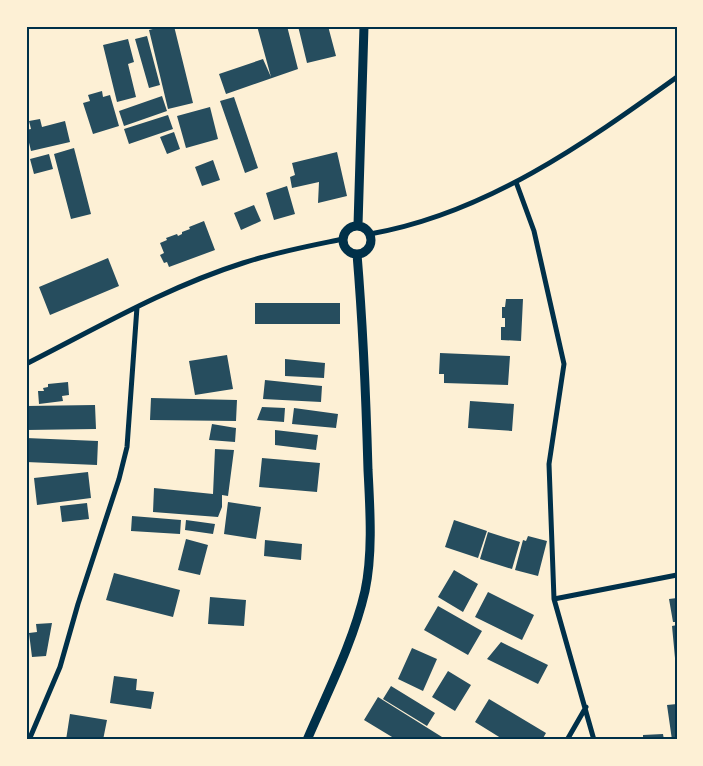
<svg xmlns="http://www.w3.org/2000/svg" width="703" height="766" viewBox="0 0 703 766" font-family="Manrope,sans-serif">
	<rect width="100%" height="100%" fill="#fdf0d5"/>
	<path fill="#264d5e" d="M 164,26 L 174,26 L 193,103 L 168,109 L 149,30 Z
		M 257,26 L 287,26 L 298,69 L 226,94 L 219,74 L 263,59 L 271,77 Z
		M 298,26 L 328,26 L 336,56 L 307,63 Z
		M 147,36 L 160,85 L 149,88 L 135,39 Z
		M 128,39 L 134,62 L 128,64 L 136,97 L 117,102 L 103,45 Z
		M 102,91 L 103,97 L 110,95 L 119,126 L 93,134 L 83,103 L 90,101 L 88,95 Z
		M 162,96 L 167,111 L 124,126 L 119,111 Z
		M 234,97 L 258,168 L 245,173 L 220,101 Z
		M 210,107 L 218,139 L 186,148 L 177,116 Z
		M 168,115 L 173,129 L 129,144 L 124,129 Z
		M 40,119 L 42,127 L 65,121 L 70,142 L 31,151 L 26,130 L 31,129 L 29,121 Z
		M 174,132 L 180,149 L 167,154 L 160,137 Z
		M 74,148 L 91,214 L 71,219 L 54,154 Z
		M 337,152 L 347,196 L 318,203 L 319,182 L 292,188 L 290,177 L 295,175 L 292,163 Z
		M 49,154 L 53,169 L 34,174 L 30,159 Z
		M 213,160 L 220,180 L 202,186 L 195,167 Z
		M 287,186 L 295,214 L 274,220 L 266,193 Z
		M 254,205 L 261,221 L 241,230 L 234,213 Z
		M 204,221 L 215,250 L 169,267 L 167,262 L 164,263 L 160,255 L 164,253 L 160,243 L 167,240 L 166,238 L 177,234 L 178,236 L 182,234 L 182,232 L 190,229 L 189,227 Z
		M 108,258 L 119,286 L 50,315 L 39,287 Z
		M 506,299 L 523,299 L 521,341 L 501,340 L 501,327 L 505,327 L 505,318 L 502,318 L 502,307 L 505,307 Z
		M 255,303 L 340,303 L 340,324 L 255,324 Z
		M 440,353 L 510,356 L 508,385 L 444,383 L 444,374 L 439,374 Z
		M 227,355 L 233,389 L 195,395 L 189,361 Z
		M 285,359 L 325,363 L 324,378 L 285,376 Z
		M 265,380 L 322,386 L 321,402 L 263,399 Z
		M 68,382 L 69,395 L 62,396 L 63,401 L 39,404 L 38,391 L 44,391 L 43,388 L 48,387 L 48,384 Z
		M 151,398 L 237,400 L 236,421 L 150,420 Z
		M 470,401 L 514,404 L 512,431 L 468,428 Z
		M 95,405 L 96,429 L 26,430 L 26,406 Z
		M 262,407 L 285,408 L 284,422 L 257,420 Z
		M 294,408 L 338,414 L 336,428 L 292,424 Z
		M 212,424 L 236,428 L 235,442 L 209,440 Z
		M 275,430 L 318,435 L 316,450 L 275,445 Z
		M 26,438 L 98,441 L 97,465 L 26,462 Z
		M 215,449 L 234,450 L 228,496 L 222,495 L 222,507 L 218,517 L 153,512 L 154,488 L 213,494 Z
		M 262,458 L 320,463 L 317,492 L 259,487 Z
		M 88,472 L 91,498 L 37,505 L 34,478 Z
		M 228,502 L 261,507 L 256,539 L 224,534 Z
		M 87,503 L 89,519 L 62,522 L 60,506 Z
		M 132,516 L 181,520 L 180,534 L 131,531 Z
		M 186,520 L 215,524 L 213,534 L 185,530 Z
		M 454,520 L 487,531 L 478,558 L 445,547 Z
		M 488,532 L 520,542 L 512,569 L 480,559 Z
		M 528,536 L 547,541 L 538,576 L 515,570 L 523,540 L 526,541 Z
		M 186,539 L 208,545 L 200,575 L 178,570 Z
		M 265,540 L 302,544 L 301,560 L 264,556 Z
		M 454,570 L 478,584 L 463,612 L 438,597 Z
		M 114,573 L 180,590 L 173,617 L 106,600 Z
		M 488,592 L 534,615 L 522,640 L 475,617 Z
		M 210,597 L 246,600 L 244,626 L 208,624 Z
		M 677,598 L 677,622 L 673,622 L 669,599 Z
		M 438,606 L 482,631 L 468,655 L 424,630 Z
		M 52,623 L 46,656 L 32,657 L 29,633 L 37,632 L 36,624 Z
		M 677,625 L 677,658 L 675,658 L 672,626 Z
		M 501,642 L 548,665 L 538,684 L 487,659 Z
		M 412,648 L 437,659 L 423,691 L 398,679 Z
		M 448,671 L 471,685 L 455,711 L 432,697 Z
		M 114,676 L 137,679 L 136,690 L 154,692 L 151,709 L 110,703 Z
		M 391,686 L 435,713 L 427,726 L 383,699 Z
		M 378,697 L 442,737 L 440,740 L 397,740 L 364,720 Z
		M 489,699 L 546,733 L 542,740 L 504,740 L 475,722 Z
		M 677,704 L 677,740 L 672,740 L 667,705 Z
		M 70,714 L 107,720 L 103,740 L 66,740 Z
		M 663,734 L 664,740 L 643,740 L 643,735 Z"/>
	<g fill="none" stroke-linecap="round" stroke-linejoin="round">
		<path stroke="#003049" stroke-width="5" d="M 516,182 L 534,231 L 564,364 L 549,464 L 554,599 L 594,740
			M 370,234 C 485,214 584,144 677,77
			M 26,364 C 97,328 167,287 243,263 C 276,252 309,246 343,239
			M 554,599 L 677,575
			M 29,740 L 60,667 L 78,604 L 119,479 L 127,447 L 137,307
			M 567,740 L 586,707"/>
		<path stroke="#003049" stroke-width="9" d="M 358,225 L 364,26
			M343 240a14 14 0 1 1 28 0a14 14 0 1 1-28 0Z
			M 307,740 C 328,691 353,643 365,591 C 373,553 370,509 368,470 C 366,398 363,326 357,254"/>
	</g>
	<rect width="703" height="766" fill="none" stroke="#fdf0d5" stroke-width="55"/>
	<rect x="28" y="28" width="648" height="710" fill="none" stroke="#003049" stroke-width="2"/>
</svg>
